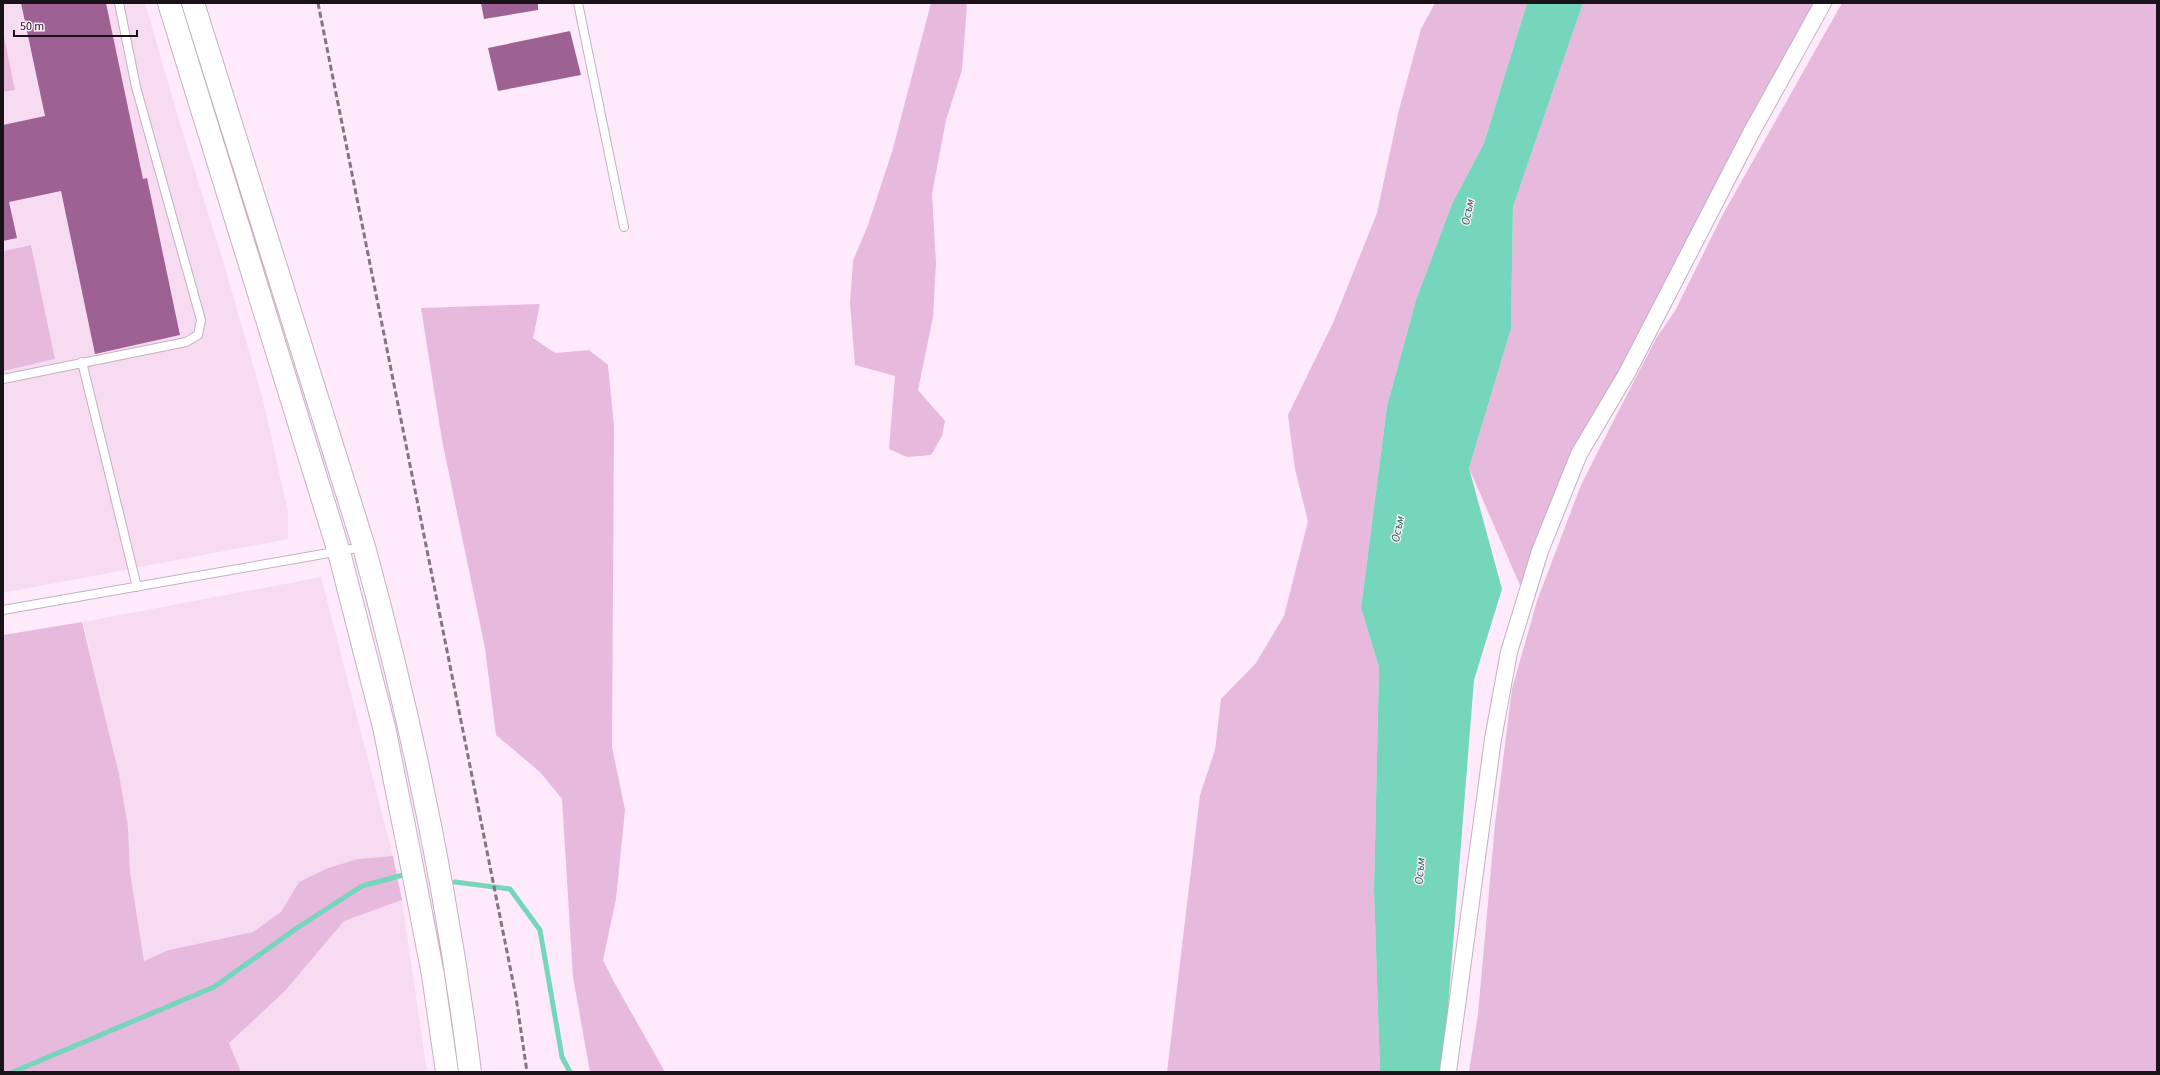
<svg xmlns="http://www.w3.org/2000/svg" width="2160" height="1075" viewBox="0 0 2160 1075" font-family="'Source Sans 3',sans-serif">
	<rect width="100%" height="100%" fill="#ffeafb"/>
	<path fill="#f7dcf1" d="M 3,3 L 145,3 L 178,117 L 224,264 L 263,400 L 288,513 L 288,539 L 3,593 L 3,371 L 55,359 L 31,245 L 3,251 L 3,92 L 15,90 L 3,31 Z
		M 321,577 L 393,856 L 358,859 L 328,868 L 299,882 L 281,912 L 253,932 L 169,950 L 144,961 L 130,872 L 128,827 L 119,774 L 83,622 Z
		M 402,900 L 427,1072 L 241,1072 L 229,1043 L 285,991 L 344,921 Z"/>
	<path fill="#e6b9dd" d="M 931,3 L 967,3 L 962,70 L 946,120 L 932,194 L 936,263 L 933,317 L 918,390 L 945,421 L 942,436 L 931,455 L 907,457 L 889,449 L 895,376 L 855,365 L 850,303 L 853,261 L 868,225 L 892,152 Z
		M 1435,3 L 1527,3 L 1484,143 L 1452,204 L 1416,300 L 1387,406 L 1361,608 L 1379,667 L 1374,890 L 1380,1072 L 1167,1072 L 1200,795 L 1215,750 L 1221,699 L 1256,663 L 1284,616 L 1308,521 L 1295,469 L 1288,415 L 1333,323 L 1377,213 L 1399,110 L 1421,29 Z
		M 1583,3 L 1826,3 L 1602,411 L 1523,592 L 1469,468 L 1511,329 L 1513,207 Z
		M 1842,3 L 2157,3 L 2157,1072 L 1469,1072 L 1478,1014 L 1495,824 L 1512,689 L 1537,601 L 1581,485 L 1617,414 L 1657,337 L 1675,311 L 1722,216 Z
		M 3,31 L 15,90 L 3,92 Z
		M 31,245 L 55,359 L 3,371 L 3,251 Z
		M 540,304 L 533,338 L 555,353 L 589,350 L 608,365 L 614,427 L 612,747 L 625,810 L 616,899 L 603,960 L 614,982 L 665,1072 L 590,1072 L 573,977 L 562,799 L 540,772 L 496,735 L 485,648 L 442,440 L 421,308 Z
		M 82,622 L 119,774 L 128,827 L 130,872 L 144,961 L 169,950 L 253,932 L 281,912 L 299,882 L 328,868 L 358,859 L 393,856 L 402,900 L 344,921 L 285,991 L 229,1043 L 241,1072 L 3,1072 L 3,635 Z"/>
	<path fill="#75d6bb" d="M 1527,3 L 1583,3 L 1513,207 L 1511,329 L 1469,468 L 1502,589 L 1474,680 L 1448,1008 L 1440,1072 L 1380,1072 L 1374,890 L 1379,667 L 1361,608 L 1387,406 L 1416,300 L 1452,204 L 1484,143 Z"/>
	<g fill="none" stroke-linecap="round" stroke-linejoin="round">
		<path stroke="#75d6bb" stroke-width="5" d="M 455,882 L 510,889 L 540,930 L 562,1057 L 570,1072
			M 13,1072 L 214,987 L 297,928 L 362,886 L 403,875"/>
	</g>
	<path fill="#9d6293" d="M 21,3 L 106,3 L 143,179 L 147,178 L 180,335 L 95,354 L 61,191 L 9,202 L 17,238 L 3,241 L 3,125 L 45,116 Z
		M 481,3 L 538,3 L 538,10 L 484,19 Z
		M 570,31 L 581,75 L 498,91 L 488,48 Z"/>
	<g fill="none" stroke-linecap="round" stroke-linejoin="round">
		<defs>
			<path id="service" d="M 578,3 L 624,227
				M 82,362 L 137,587
				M 3,379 L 186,342 L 198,335 L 201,320 L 136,87 L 119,3
				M 3,610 L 363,547"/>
			<path id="minor" d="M 1448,1072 L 1493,739 L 1509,652 L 1540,551 L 1579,454 L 1627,373 L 1751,133 L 1823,3"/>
			<path id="secondary" d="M 169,3 L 339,552 L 384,727 L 409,851 L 433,975 L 447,1072
				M 193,3 L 364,547 C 411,719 448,894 470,1072"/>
		</defs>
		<use href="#service" stroke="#c4b0c0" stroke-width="10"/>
		<use href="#minor" stroke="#c4b0c0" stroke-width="18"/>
		<use href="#secondary" stroke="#c4b0c0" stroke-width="24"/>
		<use href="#service" stroke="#fff" stroke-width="8"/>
		<use href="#minor" stroke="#fff" stroke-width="16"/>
		<use href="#secondary" stroke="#fff" stroke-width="22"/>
		<path stroke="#837580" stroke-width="3" stroke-dasharray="6 3" stroke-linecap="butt" d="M 318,3 L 516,997 L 527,1072"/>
	</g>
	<g text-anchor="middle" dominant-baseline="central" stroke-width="3" stroke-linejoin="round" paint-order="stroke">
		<g font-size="12" font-style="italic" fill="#10604e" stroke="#ffeafb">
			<text transform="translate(1468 212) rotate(-78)">Осъм</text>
			<text transform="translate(1398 529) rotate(-78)">Осъм</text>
			<text transform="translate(1420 871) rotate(-86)">Осъм</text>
		</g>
	</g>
	<rect width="2160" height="1075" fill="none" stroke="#191218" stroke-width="8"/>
	<path d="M14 30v6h123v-6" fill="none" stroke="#191218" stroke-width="2"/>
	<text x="20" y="30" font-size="12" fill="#191218" stroke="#ffeafb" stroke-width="3" paint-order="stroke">50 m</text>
</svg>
